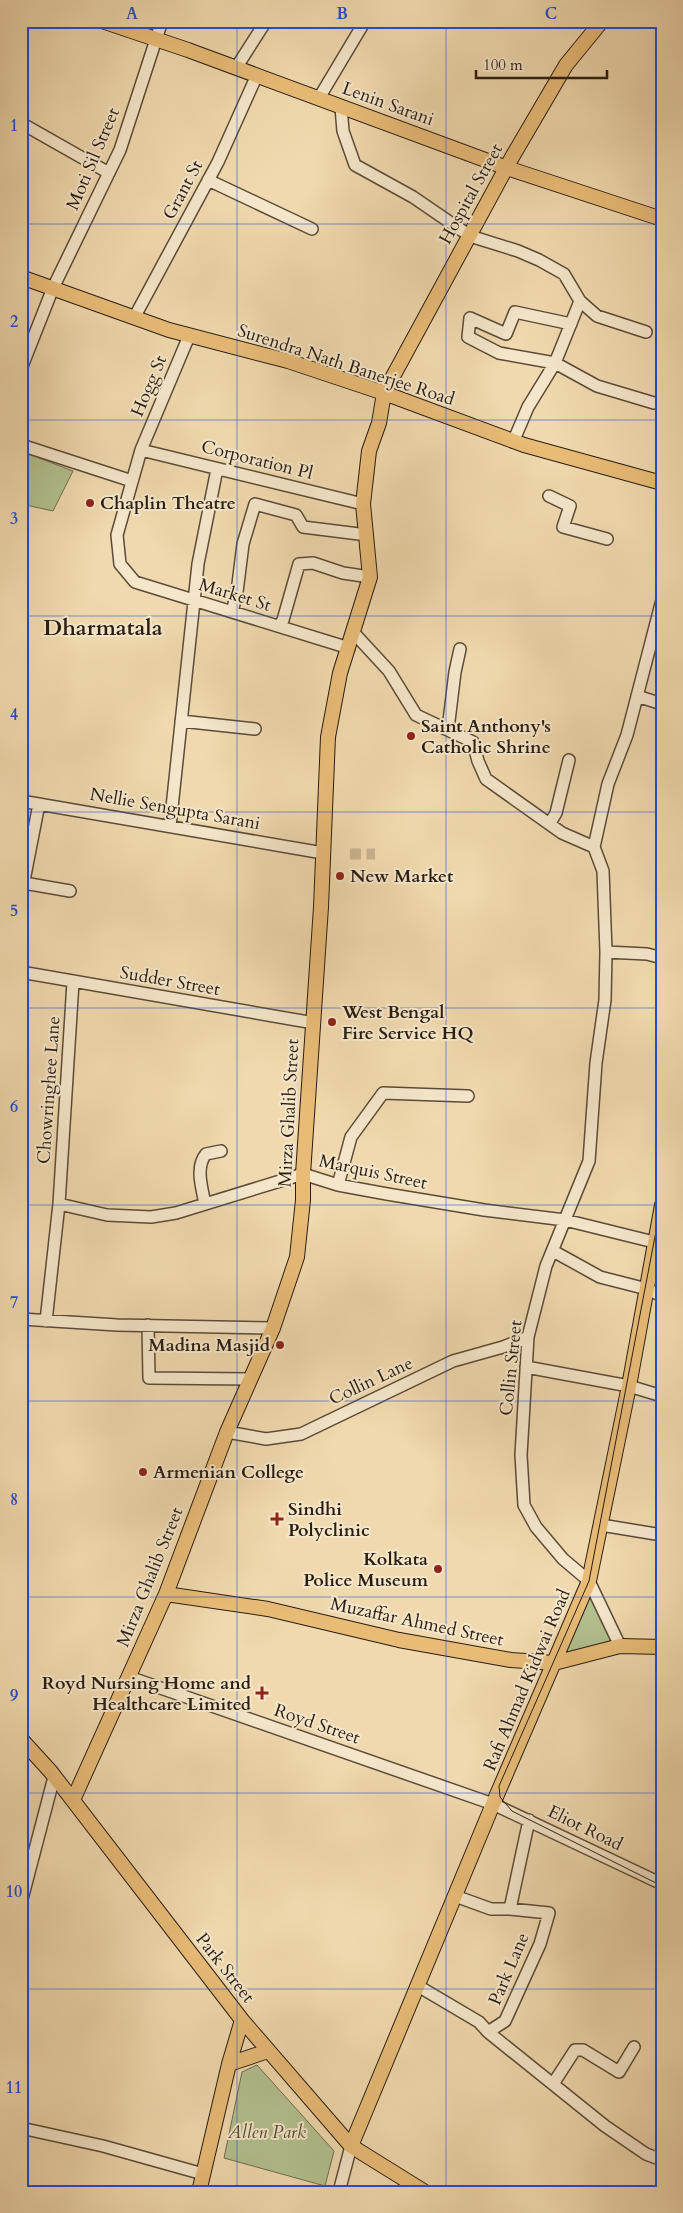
<svg xmlns="http://www.w3.org/2000/svg" width="683" height="2213" viewBox="0 0 683 2213" font-family="Cardo,serif">
	<rect width="100%" height="100%" fill="#f0d9ae"/>
	<filter id="stains"><feTurbulence type="fractalNoise" baseFrequency=".004" numOctaves="4"/><feColorMatrix values="0 0 0 0 .2 0 0 0 0 .09 0 0 0 0 .02 0 0 0 .5 -.17"/></filter>
	<radialGradient id="worn" r=".72"><stop offset=".6" stop-color="#630" stop-opacity="0"/><stop offset="1" stop-color="#630" stop-opacity=".3"/></radialGradient>
	<path fill="#b3c08f" stroke="#6e6e50" d="M 21,451 L 73,471 L 53,511 L 21,504 Z
		M 590,1590 L 613,1643 L 559,1658 Z
		M 257,2065 L 334,2151 L 325,2186 L 224,2158 L 242,2072 Z"/>
	<g fill="none" stroke-linecap="round" stroke-linejoin="round">
		<path stroke="#c8b38f" stroke-width="11" stroke-dasharray="11 5.5" stroke-linecap="butt" d="M 350,854 L 375,854"/>
		<defs>
			<path id="minor" d="M 236,68 L 266,21
				M 319,98 L 365,21
				M 341,107 L 343,131 L 355,165 L 413,197 L 470,236 L 518,251 L 539,260 L 564,274 L 580,301 L 597,316 L 646,332
				M 21,123 L 109,173
				M 208,180 L 312,229
				M 134,318 L 218,162 L 257,75
				M 571,324 L 515,312 L 506,334 L 470,318 L 468,337 L 499,353 L 555,363 L 597,386 L 654,403
				M 189,336 L 141,450 L 117,535 L 120,564 L 135,582 L 349,648
				M 21,369 L 53,288 L 120,150 L 162,21
				M 513,442 L 528,407 L 555,363 L 580,301
				M 21,445 L 132,481
				M 141,450 L 363,504
				M 549,496 L 570,506 L 563,527 L 607,539
				M 232,612 L 237,592 L 243,544 L 255,504 L 296,515 L 303,527 L 367,535
				M 279,626 L 283,620 L 299,564 L 313,563 L 343,573 L 370,577
				M 353,632 L 389,671 L 416,715 L 473,742 L 478,761 L 486,779 L 562,833 L 594,847
				M 637,696 L 662,704
				M 181,721 L 255,729
				M 448,729 L 455,672 L 460,649
				M 21,801 L 323,853
				M 550,823 L 556,813 L 569,760
				M 170,826 L 198,564 L 217,469
				M 594,847 L 603,871 L 606,952 L 605,1000 L 596,1063 L 589,1161 L 546,1266 L 528,1337 L 521,1455 L 524,1505 L 536,1527 L 563,1559 L 589,1581 L 620,1646
				M 594,847 L 608,784 L 627,735 L 662,600
				M 24,883 L 70,891
				M 21,896 L 39,804
				M 606,952 L 647,954 L 662,958
				M 21,972 L 314,1023
				M 338,1185 L 351,1137 L 383,1093 L 468,1096
				M 59,1204 L 107,1215 L 151,1217 L 176,1213 L 303,1174 L 338,1185 L 387,1194 L 484,1210 L 565,1220 L 662,1244
				M 205,1204 C 202,1188 195,1167 206,1154 L 221,1151
				M 553,1251 L 600,1277 L 647,1289 L 662,1296
				M 21,1319 L 117,1325 L 273,1328
				M 46,1321 L 59,1204 L 73,982
				M 148,1325 L 149,1378 L 250,1379
				M 526,1367 L 629,1386 L 662,1396
				M 227,1432 L 266,1439 L 301,1434 L 453,1361 L 503,1347 L 528,1337
				M 601,1525 L 662,1535
				M 129,1677 L 493,1804 L 662,1884
				M 529,1820 L 510,1909 L 549,1913 L 540,1944 L 505,2021 L 488,2032 L 605,2126 L 646,2154 L 662,2160
				M 455,1896 L 491,1909 L 510,1909
				M 21,1903 L 54,1777
				M 418,1986 L 479,2022 L 488,2032
				M 553,2084 L 575,2050 L 583,2050 L 619,2072 L 634,2047
				M 21,2128 L 103,2146 L 203,2174
				M 339,2192 L 351,2146"/>
			<path id="major" d="M 102,21 L 188,50 L 507,168 L 662,219
				M 21,277 L 169,330 L 288,361 L 384,393 L 524,445 L 662,483
				M 166,1594 L 268,1609 L 399,1640 L 511,1660 L 554,1663 L 620,1646 L 662,1647
				M 21,1739 L 51,1772 L 242,2020 L 351,2146 L 425,2192
				M 73,1800 L 166,1594 L 227,1432 L 273,1328 L 297,1257 L 303,1200 L 303,1174 L 321,907 L 328,737 L 340,673 L 370,577 L 363,504 L 369,451 L 379,423 L 384,393 L 511,159 L 566,65 L 602,21
				M 229,2064 L 268,2051
				M 351,2146 L 493,1804 L 589,1581 L 629,1386 L 662,1205
				M 199,2192 L 229,2064 L 242,2020"/>
		</defs>
		<use href="#minor" stroke="#5b4b38" stroke-width="14"/>
		<use href="#major" stroke="#291c11" stroke-width="16"/>
		<use href="#minor" stroke="#f5e6ca" stroke-width="11"/>
		<use href="#major" stroke="#e8bc77" stroke-width="14"/>
		<path stroke="#291c11" stroke-width="1" d="M 662,1200 L 589,1581 L 499,1786 L 500,1797 L 512,1811 L 662,1886"/>
	</g>
	<path fill="none" stroke="#1d4ed8" stroke-width="1" stroke-opacity="0.55" d="M 237,21 L 237,2192M 446,21 L 446,2192M 21,224 L 662,224M 21,420 L 662,420M 21,616 L 662,616M 21,812 L 662,812M 21,1008 L 662,1008M 21,1205 L 662,1205M 21,1401 L 662,1401M 21,1597 L 662,1597M 21,1793 L 662,1793M 21,1989 L 662,1989"/>
	<g fill="#8f2418" stroke="#f5e6ca" stroke-width="2">
		<circle cx="90" cy="503" r="5"/>
		<circle cx="411" cy="736" r="5"/>
		<circle cx="340" cy="876" r="5"/>
		<circle cx="332" cy="1022" r="5"/>
		<circle cx="280" cy="1345" r="5"/>
		<circle cx="143" cy="1472" r="5"/>
		<path d="M274.5 1511.5h5v5h5v5h-5v5h-5v-5h-5v-5h5z"/>
		<circle cx="438" cy="1569" r="5"/>
		<path d="M259.5 1685.5h5v5h5v5h-5v5h-5v-5h-5v-5h5z"/>
	</g>
	<g text-anchor="middle" dominant-baseline="central" stroke-width="4" stroke-linejoin="round" paint-order="stroke">
		<g font-size="18" fill="#291c11" stroke="#f5e6ca">
			<text transform="translate(388 104) rotate(20)">Lenin Sarani</text>
			<text transform="translate(93 159) rotate(-67)">Moti Sil Street</text>
			<text transform="translate(183 190) rotate(-62)">Grant St</text>
			<text transform="translate(471 194) rotate(-61)">Hospital Street</text>
			<text transform="translate(346 365) rotate(18)">Surendra Nath Banerjee Road</text>
			<text transform="translate(149 386) rotate(-67)">Hogg St</text>
			<text transform="translate(257 460) rotate(14)">Corporation Pl</text>
			<text transform="translate(235 595) rotate(17)">Market St</text>
			<text transform="translate(175 809) rotate(10)">Nellie Sengupta Sarani</text>
			<text transform="translate(170 981) rotate(10)">Sudder Street</text>
			<text transform="translate(49 1090) rotate(-86)">Chowringhee Lane</text>
			<text transform="translate(289 1113) rotate(-87)">Mirza Ghalib Street</text>
			<text transform="translate(373 1172) rotate(12)">Marquis Street</text>
			<text transform="translate(511 1368) rotate(-84)">Collin Street</text>
			<text transform="translate(371 1381) rotate(-25)">Collin Lane</text>
			<text transform="translate(150 1577) rotate(-68)">Mirza Ghalib Street</text>
			<text transform="translate(417 1622) rotate(12)">Muzaffar Ahmed Street</text>
			<text transform="translate(527 1680) rotate(-67)">Rafi Ahmad Kidwai Road</text>
			<text transform="translate(317 1724) rotate(19)">Royd Street</text>
			<text transform="translate(585 1828) rotate(26)">Eliot Road</text>
			<text transform="translate(225 1968) rotate(52)">Park Street</text>
			<text transform="translate(509 1969) rotate(-67)">Park Lane</text>
		</g>
		<g font-size="18" font-weight="bold" fill="#291c11" stroke="#f5e6ca" text-anchor="start">
			<text x="100" y="503">Chaplin Theatre</text>
			<text x="421" y="726">Saint Anthony's<tspan x="421" dy="21">Catholic Shrine</tspan></text>
			<text x="350" y="876">New Market</text>
			<text x="342" y="1012">West Bengal<tspan x="342" dy="21">Fire Service HQ</tspan></text>
			<text x="270" y="1345" text-anchor="end">Madina Masjid</text>
			<text x="153" y="1472">Armenian College</text>
			<text x="288" y="1509">Sindhi<tspan x="288" dy="21">Polyclinic</tspan></text>
			<text x="428" y="1559" text-anchor="end">Kolkata<tspan x="428" dy="21">Police Museum</tspan></text>
			<text x="251" y="1683" text-anchor="end">Royd Nursing Home and<tspan x="251" dy="21">Healthcare Limited</tspan></text>
		</g>
		<g font-size="18" font-style="italic" fill="#524d37" stroke="#f5e6ca">
			<text x="267" y="2132">Allen Park</text>
		</g>
		<g font-size="22" font-weight="bold" fill="#291c11" stroke="#f5e6ca">
			<text x="103" y="628">Dharmatala</text>
		</g>
	</g>
	<rect width="683" height="2213" fill="none" stroke="#f0d9ae" stroke-width="55"/>
	<path d="M476 70v8h131v-8" fill="none" stroke="#291c11" stroke-width="2.5"/>
	<text x="483" y="70" font-size="15" fill="#291c11" stroke="#f5e6ca" stroke-width="4" paint-order="stroke">100 m</text>
	<rect x="28" y="28" width="628" height="2158" fill="none" stroke="#1d4ed8" stroke-width="2"/>
	<g font-size="16" text-anchor="middle" font-weight="bold" fill="#1d4ed8">
		<text x="132" y="19">A</text>
		<text x="342" y="19">B</text>
		<text x="551" y="19">C</text>
		<text x="14" y="131">1</text>
		<text x="14" y="327">2</text>
		<text x="14" y="524">3</text>
		<text x="14" y="720">4</text>
		<text x="14" y="916">5</text>
		<text x="14" y="1112">6</text>
		<text x="14" y="1308">7</text>
		<text x="14" y="1505">8</text>
		<text x="14" y="1701">9</text>
		<text x="14" y="1897">10</text>
		<text x="14" y="2093">11</text>
	</g>
	<rect width="100%" height="100%" filter="url(#stains)"/>
	<rect width="100%" height="100%" fill="url(#worn)"/>
</svg>
